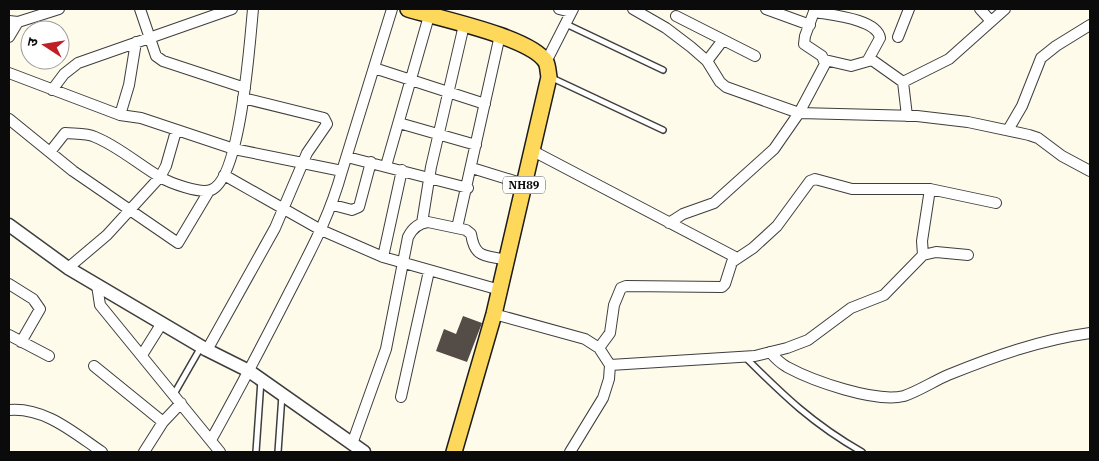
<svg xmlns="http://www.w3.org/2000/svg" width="1099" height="461" viewBox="0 0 1099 461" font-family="'IBM Plex Serif','Noto Sans Devanagari',serif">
	<rect width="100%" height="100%" fill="#fffbea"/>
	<path fill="#544d47" d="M 463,316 L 482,323 L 467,362 L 436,351 L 444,329 L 456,334 Z"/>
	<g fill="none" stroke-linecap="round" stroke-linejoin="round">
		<defs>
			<path id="service" d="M 566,24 L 663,70
				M 550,77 L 663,130
				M 745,357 C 784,396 813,424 862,452
				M 174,394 L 201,347
				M 256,452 L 261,380
				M 278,452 L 282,395"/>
			<path id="minor" d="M 140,9 L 156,56 L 163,61 L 245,88
				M 559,9 L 571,12
				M 633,9 L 666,28 L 691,47 L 707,61 L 720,82 L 726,87 L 799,113 L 917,116 L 968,122 L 1029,135 L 1038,138 L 1062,156 L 1090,171
				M 766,9 L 810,25
				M 980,9 L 990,20
				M 815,12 C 831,15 877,19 880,38 L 868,60
				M 676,16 L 755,56
				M 9,21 L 18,22 L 59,9
				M 9,37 L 18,22
				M 898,37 L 909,9
				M 825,60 L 851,66 L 872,60 L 903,82 L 907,116
				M 707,61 L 723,40
				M 546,62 L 573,9
				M 374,68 L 485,104
				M 9,73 L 120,115 L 141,118 L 234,149 L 342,171 L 392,9
				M 903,82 L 949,59 L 1005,9
				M 52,90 L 64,74 L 78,63 L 232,9
				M 120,115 L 129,85 L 136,42
				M 9,119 L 73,171 L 178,243 L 209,191
				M 399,123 L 476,145
				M 1008,130 L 1022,106 L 1041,58 L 1056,46 L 1090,25
				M 533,151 L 737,258
				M 50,152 L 65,133 C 75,134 87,133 95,137 C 118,146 139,165 160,177 C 170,183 200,194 211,190 C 241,179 250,39 253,9
				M 347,157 L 468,188
				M 386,166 L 429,16 L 428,10
				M 472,168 L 524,184
				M 224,175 L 321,230 L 383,257 L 500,290
				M 333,205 L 352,210 L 359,207 L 371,162
				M 422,223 L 431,167 L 464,25
				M 669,223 L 683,214 L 714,203 L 774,149 L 799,113 L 825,64 L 822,56 L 804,44 L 805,36 L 815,9
				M 457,228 L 500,35
				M 923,255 L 922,241 L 930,189
				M 383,257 L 402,170
				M 68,268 L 107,235 L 160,177 L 166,166 L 176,131
				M 9,284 L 33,299 L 40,309 L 21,342
				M 97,285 L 100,305 L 220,452
				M 494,314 L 585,339 L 599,348 L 610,365 L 609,379 L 603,398 L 570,452
				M 9,335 L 49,356
				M 599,348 L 610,333 L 614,305 L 621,288 L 626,286 L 722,287 L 725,284 L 732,262 L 753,248 L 777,226 L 810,181 L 815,179 L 852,189 L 930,189 L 996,203
				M 207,350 L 275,228 L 307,153 L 327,124 L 324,118 L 243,98
				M 770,352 C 775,358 780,363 787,367 C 813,381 875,403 904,396 C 919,391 934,381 948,375 C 995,356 1040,340 1090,333
				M 142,355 L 162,323
				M 610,365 L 755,356 L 787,348 L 808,340 L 851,308 L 884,295 L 923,255 L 936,252 L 968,255
				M 94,366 L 163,422
				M 401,397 L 429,271
				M 9,410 C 45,407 74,433 102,452
				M 211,440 C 239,390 265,340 291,289 C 312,248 330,215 342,171
				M 352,444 L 386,349 L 408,237 C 412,229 419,223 428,222 L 466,230 L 471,234 C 475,259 485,255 507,260
				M 144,452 L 163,422 L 181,403"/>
			<path id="tertiary" d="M 9,225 L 68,268 L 207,350 L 249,371 L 364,452"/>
			<path id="primary" d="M 408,9 C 437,18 531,37 546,62 C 548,66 548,72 549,77 L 494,314 L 454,452"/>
		</defs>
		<use href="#service" stroke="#3e3e3e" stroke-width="8"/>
		<use href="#minor" stroke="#3e3e3e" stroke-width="12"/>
		<use href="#tertiary" stroke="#3e3e3e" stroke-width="15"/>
		<use href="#primary" stroke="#1c1c1c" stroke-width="18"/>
		<use href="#service" stroke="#fff" stroke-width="5"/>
		<use href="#minor" stroke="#fff" stroke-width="10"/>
		<use href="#tertiary" stroke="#fff" stroke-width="12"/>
		<use href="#primary" stroke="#fed85b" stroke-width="15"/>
	</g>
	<g text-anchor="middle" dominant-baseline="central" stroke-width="5" stroke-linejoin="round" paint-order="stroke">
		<rect fill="#fff" stroke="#545454" stroke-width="1" x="503" y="176.5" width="42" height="17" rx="4"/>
		<g font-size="11" font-weight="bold" fill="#0b0b0b">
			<text x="524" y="185">NH89</text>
		</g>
	</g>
	<rect width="1099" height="461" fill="none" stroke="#0b0b0b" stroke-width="20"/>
	<g transform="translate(45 45) rotate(282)"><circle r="24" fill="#ffffff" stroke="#9d9d9d"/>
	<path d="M0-4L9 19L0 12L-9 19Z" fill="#c01f25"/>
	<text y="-8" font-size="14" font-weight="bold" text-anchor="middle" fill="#0b0b0b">उ</text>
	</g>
</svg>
